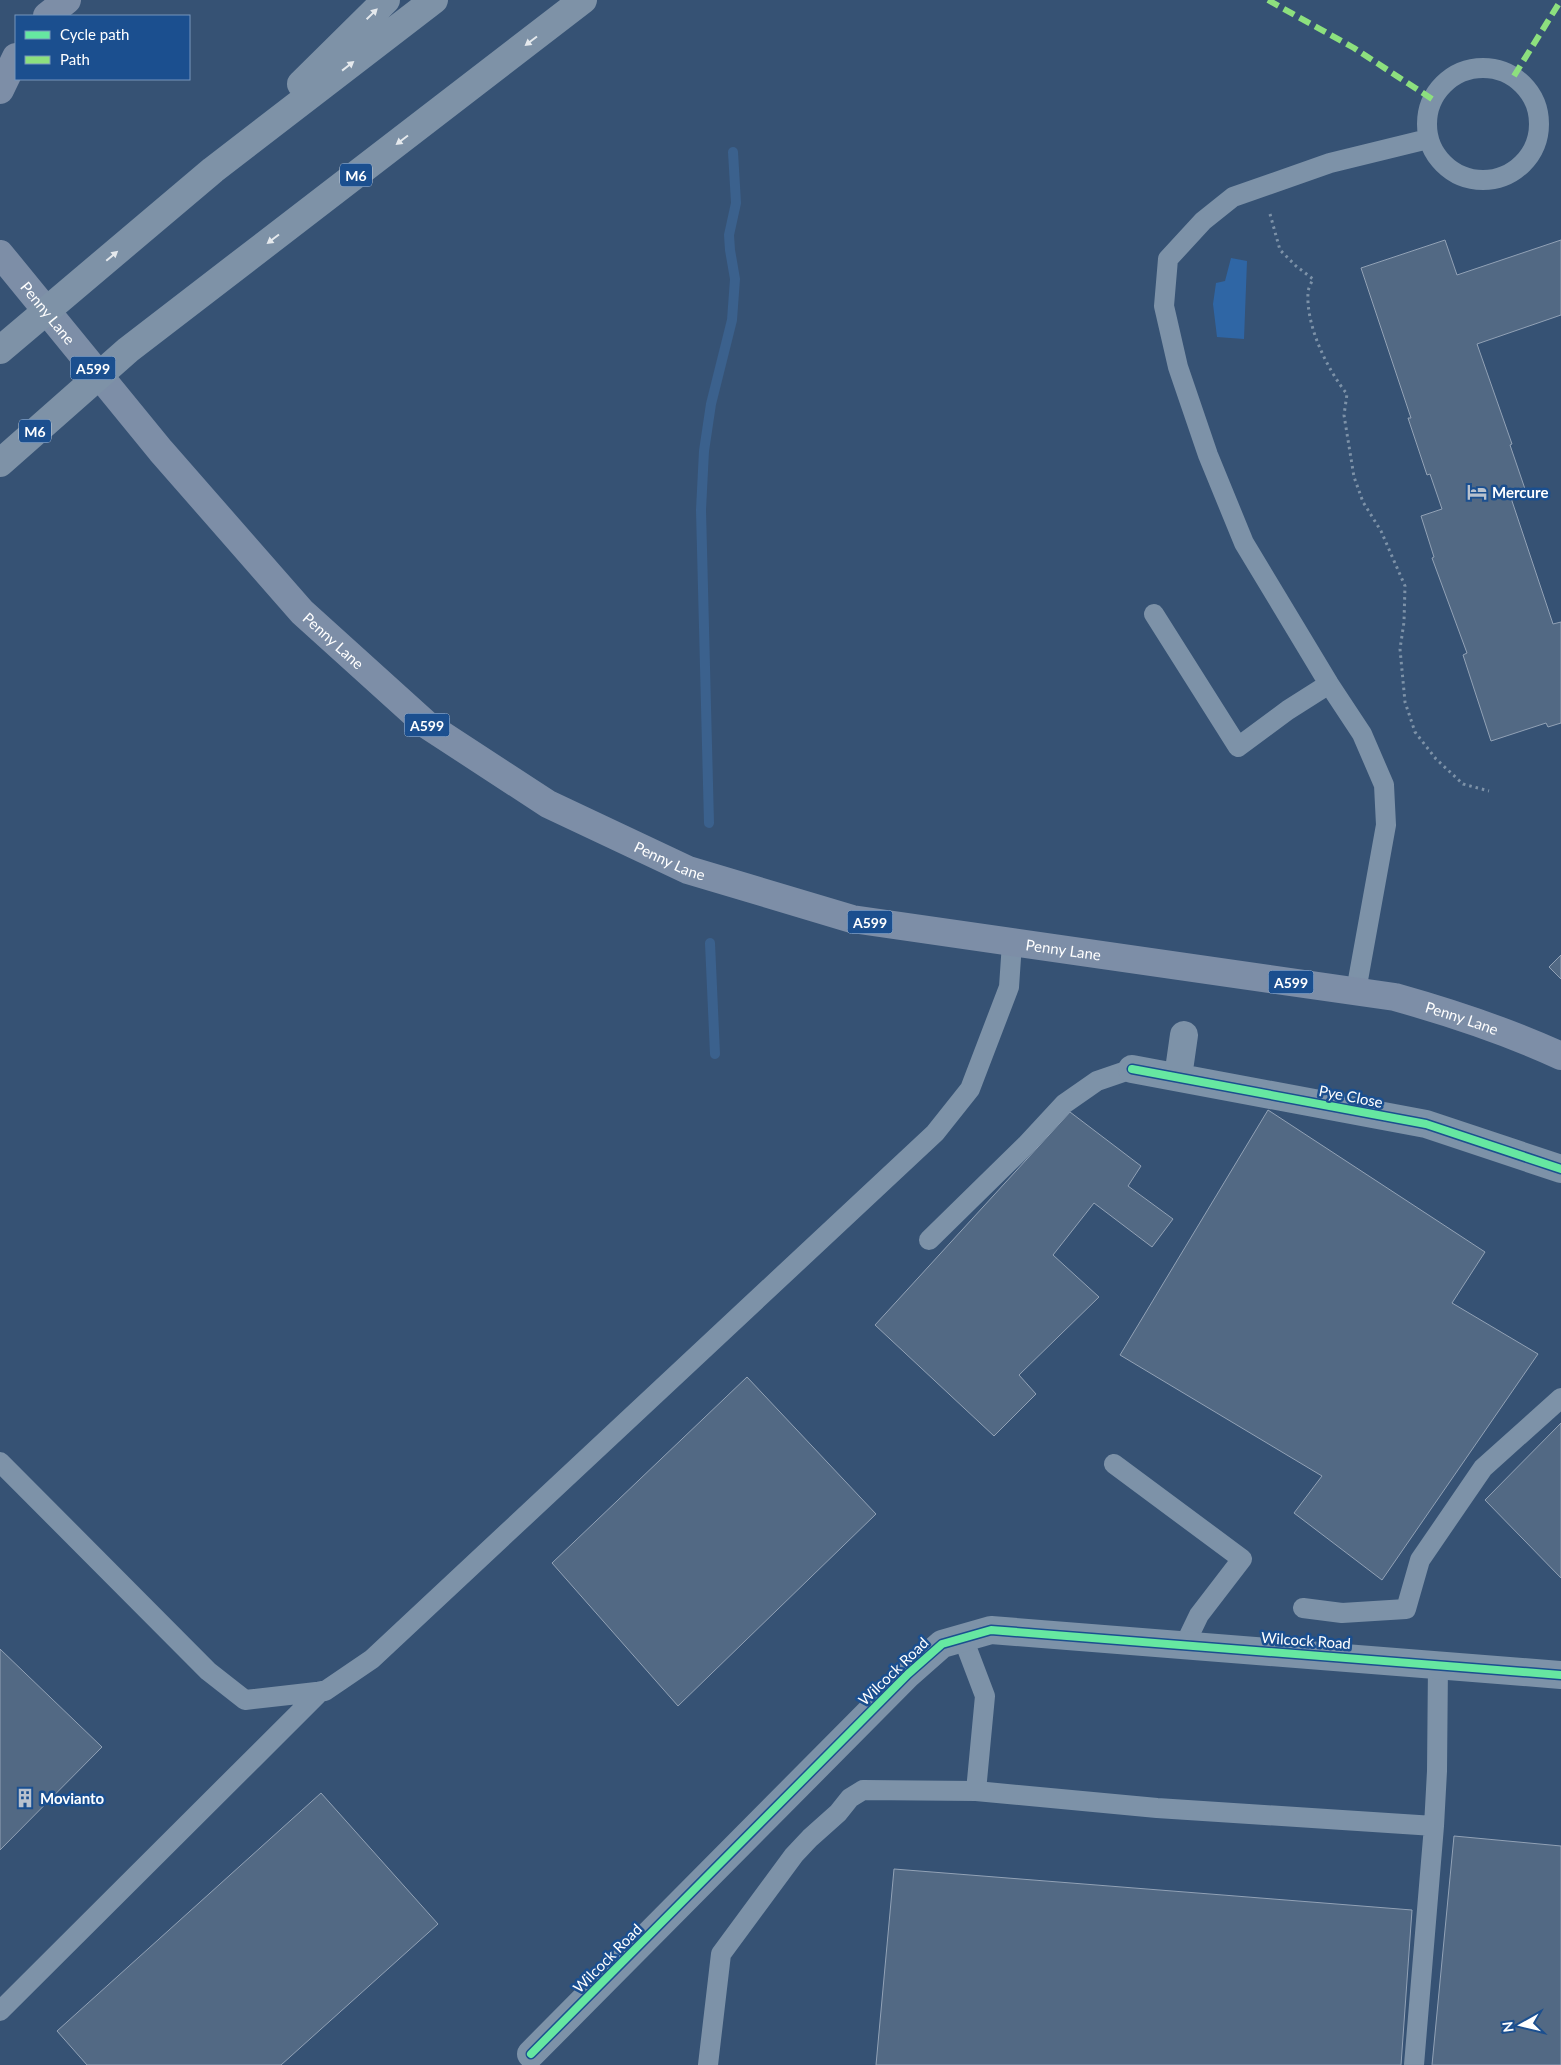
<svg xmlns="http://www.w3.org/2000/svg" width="1561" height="2065" viewBox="0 0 1561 2065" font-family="Lato,sans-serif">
	<rect width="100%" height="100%" fill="#365274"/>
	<path fill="#2f66a5" d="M 1231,258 L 1247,261 L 1244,339 L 1217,337 L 1213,304 L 1216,283 L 1225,281 Z"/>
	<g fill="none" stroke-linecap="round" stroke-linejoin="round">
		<path stroke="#3b618d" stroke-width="10" d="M 709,823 L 701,510 L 704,451 L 711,404 L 732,320 L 735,279 L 730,250 L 729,235 L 736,203 L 733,152
			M 710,943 L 715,1054"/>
	</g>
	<path fill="#526984" stroke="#92a2b6" d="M 1445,240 L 1457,275 L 1561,240 L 1561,315 L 1477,344 L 1512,444 L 1510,445 L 1525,489 L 1510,495 L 1553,624 L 1561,622 L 1561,723 L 1548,727 L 1546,723 L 1491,741 L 1463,655 L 1467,653 L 1432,558 L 1434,557 L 1421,516 L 1442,509 L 1430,474 L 1427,475 L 1408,418 L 1411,418 L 1361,268 Z
		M 1561,955 L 1561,979 L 1549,967 Z
		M 1268,1110 L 1485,1252 L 1452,1303 L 1538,1354 L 1382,1580 L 1294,1513 L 1322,1476 L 1120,1355 Z
		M 1070,1112 L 1141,1166 L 1128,1186 L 1173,1219 L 1152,1247 L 1094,1203 L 1053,1255 L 1099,1297 L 1019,1375 L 1036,1394 L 994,1436 L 875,1325 Z
		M 747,1377 L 876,1514 L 678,1706 L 552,1563 Z
		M 1561,1423 L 1561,1578 L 1485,1500 Z
		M 0,1649 L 102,1747 L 0,1850 Z
		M 321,1793 L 438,1924 L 281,2065 L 87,2065 L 57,2031 Z
		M 1454,1836 L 1561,1846 L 1561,2065 L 1432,2065 Z
		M 894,1869 L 1412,1910 L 1401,2065 L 876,2065 Z"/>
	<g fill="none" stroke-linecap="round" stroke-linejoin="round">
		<path stroke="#7d92a8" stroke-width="3" stroke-dasharray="2.5 4" stroke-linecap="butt" d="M 1270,214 L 1280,250 L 1296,266 L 1313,279 C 1311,283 1308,289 1308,293 C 1306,326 1327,369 1347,394 L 1344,415 L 1354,477 L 1363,502 L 1381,531 L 1405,586 L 1404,622 L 1400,649 L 1405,702 L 1415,732 L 1436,759 L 1463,784 L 1489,791"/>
		<path stroke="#7d92a8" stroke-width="20" d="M1427 124a56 56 0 1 1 112 0a56 56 0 1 1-112 0Z
			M 1154,614 L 1238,747 L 1288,710 L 1329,684
			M 1356,991 L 1386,825 L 1384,785 L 1362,734 L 1329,684 L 1244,543 L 1208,455 L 1178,367 L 1164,306 L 1168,259 L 1203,221 L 1233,197 L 1330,163 L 1428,139
			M 929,1240 L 1026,1145 L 1064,1104 L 1097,1081 L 1132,1069
			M 0,1462 L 208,1671 L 245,1700 L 325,1691 L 372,1659 L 935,1133 L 970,1089 L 1009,987 L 1012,943
			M 1114,1464 L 1242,1559 L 1199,1615 L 1185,1644
			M 1303,1608 L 1342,1613 L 1406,1609 L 1420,1560 L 1483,1468 L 1561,1398
			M 963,1638 L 985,1696 L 976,1791
			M 0,2011 L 321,1691
			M 708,2065 L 721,1954 L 794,1855 L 810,1838 L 838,1813 L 850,1798 L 863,1790 L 976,1791 L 1157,1808 L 1434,1826
			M 1414,2065 L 1434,1826 L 1437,1771 L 1438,1664"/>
		<path stroke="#7d92a8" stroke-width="28" d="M 1132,1069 L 1426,1124 L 1561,1169
			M 1178,1077 L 1184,1035
			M 531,2054 L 908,1674 L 942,1644 L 991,1630 L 1561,1675"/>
		<g stroke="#7d8ea7" stroke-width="28">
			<path d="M 47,16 L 67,0"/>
			<path d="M 0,90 L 16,57"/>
			<path id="s1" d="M 0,254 L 161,451 L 302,612 L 427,725 L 548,804 L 688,870 L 852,919 L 1395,997 C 1452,1013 1507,1031 1561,1056"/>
		</g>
		<path stroke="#7e92a7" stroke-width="28" d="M 301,84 L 386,0
			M 0,350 L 213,170 L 434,0
			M 0,463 L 128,350 L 583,0"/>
		<path stroke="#8de07e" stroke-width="6" stroke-dasharray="12 6" stroke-linecap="butt" d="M 1268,0 L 1354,48 L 1432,99
			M 1514,76 L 1561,0"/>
		<defs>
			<path id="cycleway" d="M 1132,1069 L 1426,1124 L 1561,1169
				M 531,2054 L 908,1674 L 942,1644 L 991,1630 L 1561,1675"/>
		</defs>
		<use href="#cycleway" stroke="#1b4f8f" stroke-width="11"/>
		<use href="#cycleway" stroke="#66e7a1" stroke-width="8"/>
	</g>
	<defs><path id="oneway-solid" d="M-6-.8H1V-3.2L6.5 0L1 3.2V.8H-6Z" transform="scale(1.25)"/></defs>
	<g fill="#e5e9ed">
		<use href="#oneway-solid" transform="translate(372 14) rotate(-44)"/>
		<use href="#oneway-solid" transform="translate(531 41) rotate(143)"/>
		<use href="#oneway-solid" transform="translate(348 66) rotate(-38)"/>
		<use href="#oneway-solid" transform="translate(402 140) rotate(143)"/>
		<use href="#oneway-solid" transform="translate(273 239) rotate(143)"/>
		<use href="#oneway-solid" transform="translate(112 256) rotate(-40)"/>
	</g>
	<defs>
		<symbol id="hotel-bare" viewBox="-9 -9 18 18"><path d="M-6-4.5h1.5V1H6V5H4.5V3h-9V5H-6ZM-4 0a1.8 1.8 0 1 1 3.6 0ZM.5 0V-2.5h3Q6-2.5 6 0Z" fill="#b9c2ce" stroke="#1b4f8f" stroke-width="2.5" paint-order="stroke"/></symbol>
		<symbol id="building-bare" viewBox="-9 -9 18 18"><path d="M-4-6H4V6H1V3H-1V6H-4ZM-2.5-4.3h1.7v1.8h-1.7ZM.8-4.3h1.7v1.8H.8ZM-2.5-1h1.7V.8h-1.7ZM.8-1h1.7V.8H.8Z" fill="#b9c2ce" stroke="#1b4f8f" stroke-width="2.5" paint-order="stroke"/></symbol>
	</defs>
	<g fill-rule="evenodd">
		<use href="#hotel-bare" x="1463" y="478" width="28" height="28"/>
		<use href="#building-bare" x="11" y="1784" width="28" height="28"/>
	</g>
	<g text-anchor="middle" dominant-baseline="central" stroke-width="5" stroke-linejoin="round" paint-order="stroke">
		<g fill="#1b4f8f" stroke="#bbcadd" stroke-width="1">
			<rect x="340" y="163.5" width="32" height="23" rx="4"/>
			<rect x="70.5" y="356.5" width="45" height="23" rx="4"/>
			<rect x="19" y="419.5" width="32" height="23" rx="4"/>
			<rect x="404.5" y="713.5" width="45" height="23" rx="4"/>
			<rect x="847.5" y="910.5" width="45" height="23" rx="4"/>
			<rect x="1268.5" y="970.5" width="45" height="23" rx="4"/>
		</g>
		<g font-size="14" font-weight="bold" fill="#fff">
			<text x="356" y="175">M6</text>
			<text x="93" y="368">A599</text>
			<text x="35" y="431">M6</text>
			<text x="427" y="725">A599</text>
			<text x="870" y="922">A599</text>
			<text x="1291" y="982">A599</text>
		</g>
		<g font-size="15" fill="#fff" stroke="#1b4f8f">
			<text stroke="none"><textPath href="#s1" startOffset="76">Penny Lane</textPath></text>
			<text stroke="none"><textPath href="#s1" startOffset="511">Penny Lane</textPath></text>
			<text stroke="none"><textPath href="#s1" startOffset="916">Penny Lane</textPath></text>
			<text stroke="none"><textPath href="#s1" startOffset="1321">Penny Lane</textPath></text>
			<text stroke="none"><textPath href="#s1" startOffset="1726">Penny Lane</textPath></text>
			<text transform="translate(1351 1096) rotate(11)">Pye Close</text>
			<text transform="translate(1306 1640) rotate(4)">Wilcock Road</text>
			<text transform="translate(893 1671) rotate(-44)">Wilcock Road</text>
			<text transform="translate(607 1958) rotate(-45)">Wilcock Road</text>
		</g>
		<g font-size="15" font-weight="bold" fill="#fff" stroke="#1b4f8f" text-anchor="start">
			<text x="1492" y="492">Mercure</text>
			<text x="40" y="1798">Movianto</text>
		</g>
	</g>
	<rect x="15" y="15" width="175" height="65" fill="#1b4f8f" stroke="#7695bc"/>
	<rect x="25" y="31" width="25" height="8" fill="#66e7a1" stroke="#7695bc"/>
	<text x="60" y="40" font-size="15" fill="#ffffff">Cycle path</text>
	<rect x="25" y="56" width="25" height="8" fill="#8de07e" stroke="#7695bc"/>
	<text x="60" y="65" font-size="15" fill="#ffffff">Path</text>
	<g transform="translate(1521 2025) rotate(262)" stroke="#1b4f8f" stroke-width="4" paint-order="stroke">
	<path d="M0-4L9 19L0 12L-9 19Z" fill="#ffffff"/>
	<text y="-8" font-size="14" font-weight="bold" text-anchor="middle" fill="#ffffff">N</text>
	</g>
</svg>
